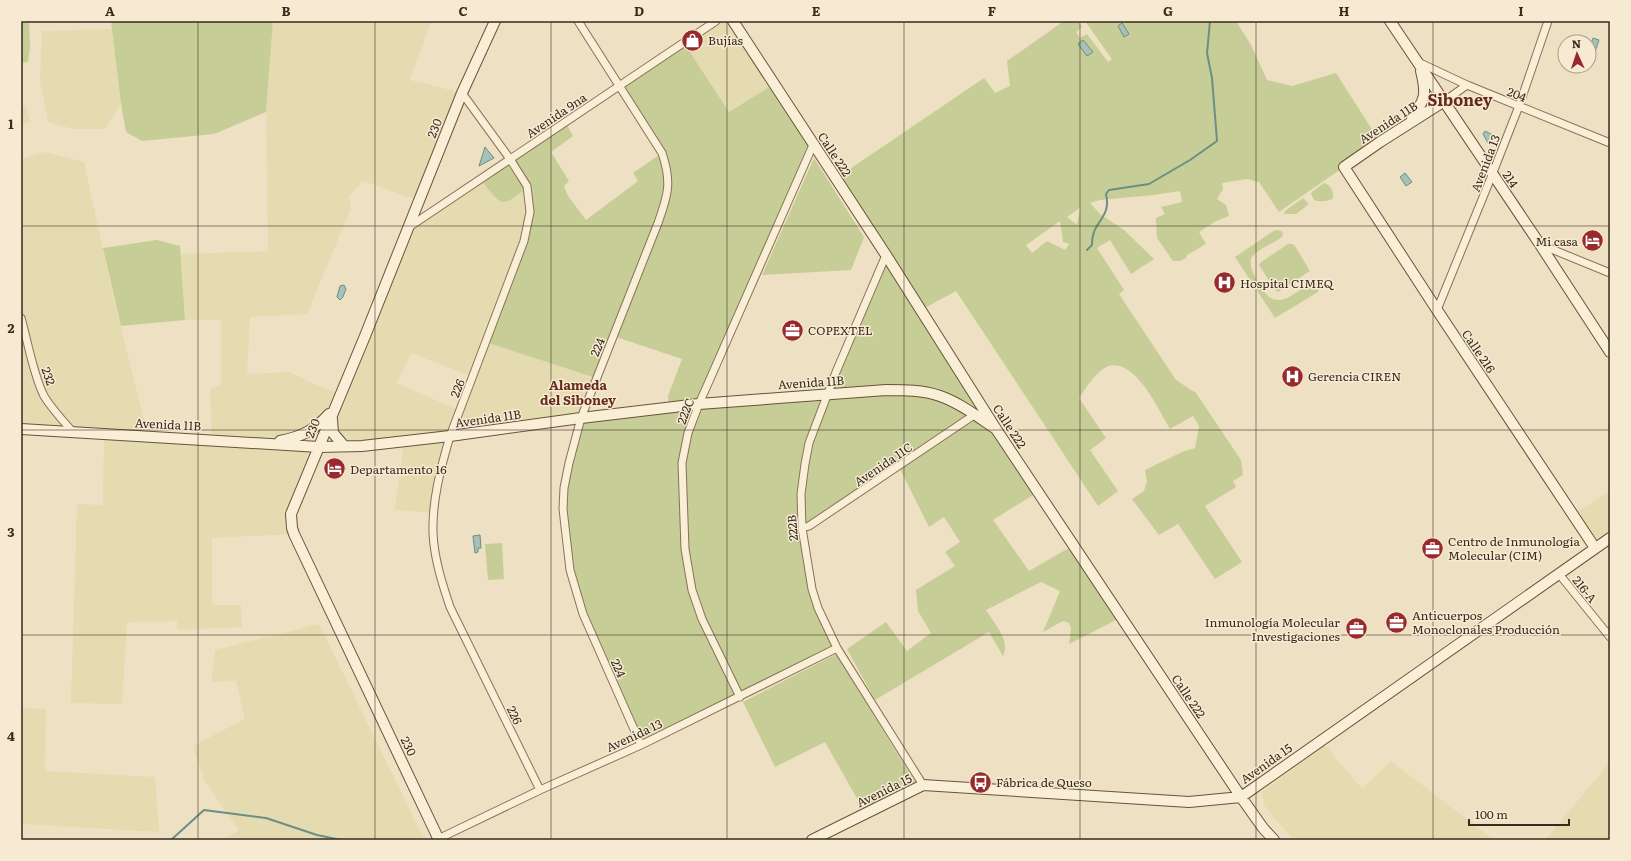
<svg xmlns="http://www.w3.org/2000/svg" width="1631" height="861" viewBox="0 0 1631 861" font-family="Literata,serif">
	<rect width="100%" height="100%" fill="#eee0c2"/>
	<path fill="#e4dbb0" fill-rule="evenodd" d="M 273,21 L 431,21 L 410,80 L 462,93 L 419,201 L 361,180 L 359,186 L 349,196 L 351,208 L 307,314 L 250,317 L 247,374 L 290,372 L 318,386 L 340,394 L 409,227 L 480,179 L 527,186 L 596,378 L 581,418 L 450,436 L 434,513 L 395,510 L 404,440 L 344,446 L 330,413 L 289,440 L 319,447 L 294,507 L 294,534 L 212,538 L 212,605 L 241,605 L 242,627 L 178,630 L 177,621 L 127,622 L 122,704 L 71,703 L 77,504 L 103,505 L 104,434 L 21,430 L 21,438 L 21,159 L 45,152 L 84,162 L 112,291 L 148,436 L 212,439 L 210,389 L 221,385 L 221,320 L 185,320 L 181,254 L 268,251 L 266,112 ZM 411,353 L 473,377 L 460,411 L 397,383 Z
		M 716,21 L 733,21 L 774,84 L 729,112 L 684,43 Z
		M 112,29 L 121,104 L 105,129 L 73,129 L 48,122 L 40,80 L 42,31 Z
		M 26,106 L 30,122 L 21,124 L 21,107 Z
		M 1610,491 L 1610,538 L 1595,548 L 1574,514 Z
		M 319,624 L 420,831 L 428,840 L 223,840 L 239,830 L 204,780 L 193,746 L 245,719 L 236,681 L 211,682 L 215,650 Z
		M 21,708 L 46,709 L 45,771 L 155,777 L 159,832 L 21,824 Z
		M 1325,745 L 1362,789 L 1391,761 L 1494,840 L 1293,840 L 1264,805 L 1262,792 Z
		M 1610,762 L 1610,840 L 1545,840 Z"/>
	<path fill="#c7cd96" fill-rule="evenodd" d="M 111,21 L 273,21 L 266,112 L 214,134 L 142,141 L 126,132 L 121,104 Z
		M 1064,21 L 1078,21 L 1082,27 L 1076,32 L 1080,38 L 1087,34 L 1108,62 L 1112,59 L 1085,21 L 1236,21 L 1251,45 L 1267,80 L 1292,86 L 1336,73 L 1380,142 L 1279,212 L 1259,182 L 1247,179 L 1222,183 L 1223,189 L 1217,199 L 1226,205 L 1229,216 L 1216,221 L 1199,232 L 1206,244 L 1187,255 L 1186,258 L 1180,261 L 1173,261 L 1157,238 L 1156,218 L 1165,214 L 1161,207 L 1182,202 L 1180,191 L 1154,195 L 1100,200 L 1090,203 L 1100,214 L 1124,230 L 1154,259 L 1131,274 L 1110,240 L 1097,248 L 1124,290 L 1119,294 L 1176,380 L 1196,393 L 1241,460 L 1243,475 L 1233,481 L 1236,487 L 1205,506 L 1242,562 L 1215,579 L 1178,524 L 1159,535 L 1132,499 L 1144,491 L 1147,482 L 1145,470 L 1182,452 L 1195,448 L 1199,426 L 1193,416 L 1170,429 C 1159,411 1132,350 1103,369 C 1093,376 1086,388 1079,398 L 1106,438 L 1090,450 L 1118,491 L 1098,506 L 956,291 L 921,310 L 1038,492 L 993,520 L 1029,571 L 1074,545 L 1122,617 L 1069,644 L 1071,629 L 1069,623 L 1063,621 L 1043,632 L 1060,591 L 1041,582 L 986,610 C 994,623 1011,641 1003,656 L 989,632 L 875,700 L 847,649 L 886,622 L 907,651 L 931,633 L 918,611 L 916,590 L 955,566 L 945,552 L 960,542 L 944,517 L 929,527 L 899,467 L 802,528 L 812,589 L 837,648 L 641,745 L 598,647 L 570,570 L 563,509 L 581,418 L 668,408 L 668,396 L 682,359 L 613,336 L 596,378 L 486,342 L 524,241 L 530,212 L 527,187 C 500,211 501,204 480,179 L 565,122 L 573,136 L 551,152 L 569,181 L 564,186 L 568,196 L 586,220 L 638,181 L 633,173 L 662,153 L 619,86 L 684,43 L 729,112 L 774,84 L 813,145 L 699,403 L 829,393 L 886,255 L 835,179 L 984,78 L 995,93 L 1010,86 L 1007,61 ZM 1080,208 L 1077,224 L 1077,225 L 1067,217 ZM 1060,221 L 1063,242 L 1069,244 L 1065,250 L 1047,241 L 1032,253 L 1026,245 Z
		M 21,23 L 29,23 L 30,48 L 28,62 L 21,63 Z
		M 814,158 L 864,237 L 851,270 L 762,275 Z
		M 1324,183 C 1330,184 1334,192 1333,198 C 1329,202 1319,202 1314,200 L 1311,194 L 1312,192 Z
		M 1303,198 L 1309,204 L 1296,214 L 1284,214 L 1285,211 Z
		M 1275,230 L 1282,231 L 1283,236 C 1274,244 1259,248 1252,257 C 1246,266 1262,291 1269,297 C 1273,300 1277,300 1281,300 C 1292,298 1303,286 1313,281 L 1317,283 L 1319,289 L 1318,292 L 1275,318 L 1235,257 Z
		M 157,240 L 180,246 L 185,320 L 121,326 L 103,248 Z
		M 1288,244 L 1292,244 L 1295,246 L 1310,271 L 1278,292 L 1275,290 L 1259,265 L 1261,262 Z
		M 502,543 L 504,579 L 488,580 L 485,544 Z
		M 836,654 L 916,784 L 863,809 L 825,742 L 775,767 L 743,702 Z"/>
	<path fill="#a5c1b8" stroke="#6b8f86" d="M 1122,23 L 1129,34 L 1124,37 L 1118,26 Z
		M 1593,38 L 1599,40 L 1595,52 L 1589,50 Z
		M 1083,40 L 1093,52 L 1087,56 L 1078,44 Z
		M 1485,131 L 1493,135 L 1489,145 L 1483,134 Z
		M 485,147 L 494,158 L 479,166 Z
		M 1405,173 L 1412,182 L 1406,186 L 1400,177 Z
		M 344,285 L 346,289 L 343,297 L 340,300 L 337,297 L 340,286 Z
		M 480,535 L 481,548 L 478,548 L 478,552 L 475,553 L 473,536 Z"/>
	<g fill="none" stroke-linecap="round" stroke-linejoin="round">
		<path stroke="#6b8f86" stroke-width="2" d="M 1087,250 L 1092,245 C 1091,221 1112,219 1106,194 L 1109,190 L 1149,184 L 1190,160 L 1217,141 L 1212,78 L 1207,53 L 1210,21
			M 171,840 L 204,810 L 266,818 L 317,835 L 341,840"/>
		<defs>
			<path id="street" d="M 578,21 L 662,153 C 672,182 668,195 658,223 L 581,418 L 569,463 L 564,488 L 563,509 L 570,570 L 583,614 L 641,745
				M 1418,62 L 1467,85 L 1610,143
				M 462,93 L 510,159 L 527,186 L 530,212 L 524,241 L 450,436 C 441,467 432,500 433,533 C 434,558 442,583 450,607 L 540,790
				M 1443,102 L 1467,85
				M 409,227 L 716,21
				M 1539,244 L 1610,273
				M 886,255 L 836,372 L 809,443 L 805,464 L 801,494 L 802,528 L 812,589 L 818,608 L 837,648 L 923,785
				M 1437,310 L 1492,175 L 1519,106 L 1548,21
				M 21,318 C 28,342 33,374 44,396 C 52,409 63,421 73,432
				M 802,528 L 809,526 L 974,415
				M 1559,574 L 1610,637
				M 740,697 L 702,619 L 692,590 L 685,549 L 682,463 L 688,433 L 699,404 L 813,145
				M 438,839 L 540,790 L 641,745 L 837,648"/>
			<path id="secondary" d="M 733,21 L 886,255 L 996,429 L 1241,797 L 1263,828 L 1274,840
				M 1390,21 L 1539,243 L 1610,352
				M 1443,102 L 1380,142 L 1344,167 L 1437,310 L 1595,548
				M 1412,119 C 1425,99 1427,95 1421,71
				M 332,419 L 333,433 L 344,446
				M 21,429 L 319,447 L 362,446 L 450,436 L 581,418 L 699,404 L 886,390 C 904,390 923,390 940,396 C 960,403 978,417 996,429
				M 280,441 C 301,437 315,430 329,414
				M 439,840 L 294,534 L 292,528 L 291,514 L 365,336 L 462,93 L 495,21
				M 812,840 L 923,785 L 1189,802 L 1241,797 L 1610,538"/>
		</defs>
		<use href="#street" stroke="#897159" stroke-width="9"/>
		<use href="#secondary" stroke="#6a523c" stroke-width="12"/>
		<use href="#street" stroke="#f9eed6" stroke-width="7"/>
		<use href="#secondary" stroke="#f9eed6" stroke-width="10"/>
	</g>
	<path fill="none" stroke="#382a1e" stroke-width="1" stroke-opacity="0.55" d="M 198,21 L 198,840M 375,21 L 375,840M 551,21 L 551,840M 727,21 L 727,840M 904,21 L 904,840M 1080,21 L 1080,840M 1256,21 L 1256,840M 1433,21 L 1433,840M 21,226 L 1610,226M 21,430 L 1610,430M 21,635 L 1610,635"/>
	<defs>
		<symbol id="shop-disc" viewBox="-11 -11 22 22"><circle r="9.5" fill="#98292c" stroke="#f6ebd2"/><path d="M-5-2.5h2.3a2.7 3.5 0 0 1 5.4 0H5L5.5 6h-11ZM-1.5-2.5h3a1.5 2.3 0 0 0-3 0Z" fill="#fff"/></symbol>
		<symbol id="hotel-disc" viewBox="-11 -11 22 22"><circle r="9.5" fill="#98292c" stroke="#f6ebd2"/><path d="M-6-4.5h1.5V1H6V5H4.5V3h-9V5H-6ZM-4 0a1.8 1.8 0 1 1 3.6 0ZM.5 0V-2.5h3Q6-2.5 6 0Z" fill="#fff"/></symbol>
		<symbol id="hospital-disc" viewBox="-11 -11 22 22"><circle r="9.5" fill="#98292c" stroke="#f6ebd2"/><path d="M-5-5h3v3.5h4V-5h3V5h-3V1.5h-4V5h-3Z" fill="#fff"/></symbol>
		<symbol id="office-disc" viewBox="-11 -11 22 22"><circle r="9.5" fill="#98292c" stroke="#f6ebd2"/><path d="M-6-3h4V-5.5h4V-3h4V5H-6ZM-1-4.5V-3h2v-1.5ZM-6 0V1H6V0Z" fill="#fff"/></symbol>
		<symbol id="bus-disc" viewBox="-11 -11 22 22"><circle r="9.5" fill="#98292c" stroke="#f6ebd2"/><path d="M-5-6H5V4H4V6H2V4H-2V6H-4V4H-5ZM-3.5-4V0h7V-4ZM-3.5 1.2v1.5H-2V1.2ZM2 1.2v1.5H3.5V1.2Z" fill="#fff"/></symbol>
	</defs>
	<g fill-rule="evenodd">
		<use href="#shop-disc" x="680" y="28" width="25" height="25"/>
		<use href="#hotel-disc" x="1580" y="228" width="25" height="25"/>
		<use href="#hospital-disc" x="1212" y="270" width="25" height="25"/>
		<use href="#office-disc" x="780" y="318" width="25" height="25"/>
		<use href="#hospital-disc" x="1280" y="364" width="25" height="25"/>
		<use href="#hotel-disc" x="322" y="456" width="25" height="25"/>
		<use href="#office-disc" x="1420" y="536" width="25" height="25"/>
		<use href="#office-disc" x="1384" y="610" width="25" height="25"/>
		<use href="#office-disc" x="1344" y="616" width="25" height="25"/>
		<use href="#bus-disc" x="968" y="770" width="25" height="25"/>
	</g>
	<g text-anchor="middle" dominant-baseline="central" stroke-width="3" stroke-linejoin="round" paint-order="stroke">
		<g font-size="12" fill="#382a1e" stroke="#f6ebd2" text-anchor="start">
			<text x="708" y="40">Bujías</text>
			<text x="1578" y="241" text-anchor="end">Mi casa</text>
			<text x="1240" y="283">Hospital CIMEQ</text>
			<text x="808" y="330">COPEXTEL</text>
			<text x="1308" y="376">Gerencia CIREN</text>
			<text x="350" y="469">Departamento 16</text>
			<text x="1448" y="541">Centro de Inmunología<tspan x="1448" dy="14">Molecular (CIM)</tspan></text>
			<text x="1412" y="615">Anticuerpos<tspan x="1412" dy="14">Monoclonales Producción</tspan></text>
			<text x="1340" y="622" text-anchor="end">Inmunología Molecular<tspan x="1340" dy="14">Investigaciones</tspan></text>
			<text x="996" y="782">Fábrica de Queso</text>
		</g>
		<g font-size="12" fill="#382a1e" stroke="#f6ebd2">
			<text transform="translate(1517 94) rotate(22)">204</text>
			<text transform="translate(556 115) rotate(-34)">Avenida 9na</text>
			<text transform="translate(1388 122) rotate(-33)">Avenida 11B</text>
			<text transform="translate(434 128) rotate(-68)">230</text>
			<text transform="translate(835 154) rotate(57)">Calle 222</text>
			<text transform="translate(1485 163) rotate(-69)">Avenida 13</text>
			<text transform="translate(1511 179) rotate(55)">214</text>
			<text transform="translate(597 347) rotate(-68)">224</text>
			<text transform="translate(1479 351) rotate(56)">Calle 216</text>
			<text transform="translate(49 376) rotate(71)">232</text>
			<text transform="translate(811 382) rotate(-4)">Avenida 11B</text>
			<text transform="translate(457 388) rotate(-69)">226</text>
			<text transform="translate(685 411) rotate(-69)">222C</text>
			<text transform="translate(488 418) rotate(-8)">Avenida 11B</text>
			<text transform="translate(168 424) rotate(3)">Avenida 11B</text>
			<text transform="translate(1010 426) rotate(57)">Calle 222</text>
			<text transform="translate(312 428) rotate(-68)">230</text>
			<text transform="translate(883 464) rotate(-34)">Avenida 11C</text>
			<text transform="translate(792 528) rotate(-95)">222B</text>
			<text transform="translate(1585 589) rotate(51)">216-A</text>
			<text transform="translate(619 668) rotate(66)">224</text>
			<text transform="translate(1189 696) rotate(56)">Calle 222</text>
			<text transform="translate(515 715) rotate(64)">226</text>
			<text transform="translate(634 735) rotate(-25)">Avenida 13</text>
			<text transform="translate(409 746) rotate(65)">230</text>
			<text transform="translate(1266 763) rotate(-35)">Avenida 15</text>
			<text transform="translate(884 790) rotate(-26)">Avenida 15</text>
		</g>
		<g font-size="13" font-weight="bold" fill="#652a1c" stroke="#f6ebd2">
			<text x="578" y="384">Alameda<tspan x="578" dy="15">del Siboney</tspan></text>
		</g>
		<g font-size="16" font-weight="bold" fill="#652a1c" stroke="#f6ebd2">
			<text x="1460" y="99">Siboney</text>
		</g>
	</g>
	<rect width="1631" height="861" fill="none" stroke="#f6ebd2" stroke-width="44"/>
	<g transform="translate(1577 54) rotate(357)"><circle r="19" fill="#f6ebd2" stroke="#aa9e8a"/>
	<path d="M0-3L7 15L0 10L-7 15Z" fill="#98292c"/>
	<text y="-6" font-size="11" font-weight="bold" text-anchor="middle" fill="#382a1e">N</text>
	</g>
	<path d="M1469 819v6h100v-6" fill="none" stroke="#382a1e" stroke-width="2"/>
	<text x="1475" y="819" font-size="12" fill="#382a1e" stroke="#f6ebd2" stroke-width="3" paint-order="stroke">100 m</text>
	<rect x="22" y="22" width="1587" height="817" fill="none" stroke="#382a1e" stroke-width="1.5"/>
	<g font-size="13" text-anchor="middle" font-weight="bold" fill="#382a1e">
		<text x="110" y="16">A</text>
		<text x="286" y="16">B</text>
		<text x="463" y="16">C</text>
		<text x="639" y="16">D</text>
		<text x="816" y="16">E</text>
		<text x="992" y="16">F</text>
		<text x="1168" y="16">G</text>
		<text x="1344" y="16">H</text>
		<text x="1521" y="16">I</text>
		<text x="11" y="129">1</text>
		<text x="11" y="333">2</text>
		<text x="11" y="537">3</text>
		<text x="11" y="741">4</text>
	</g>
</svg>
